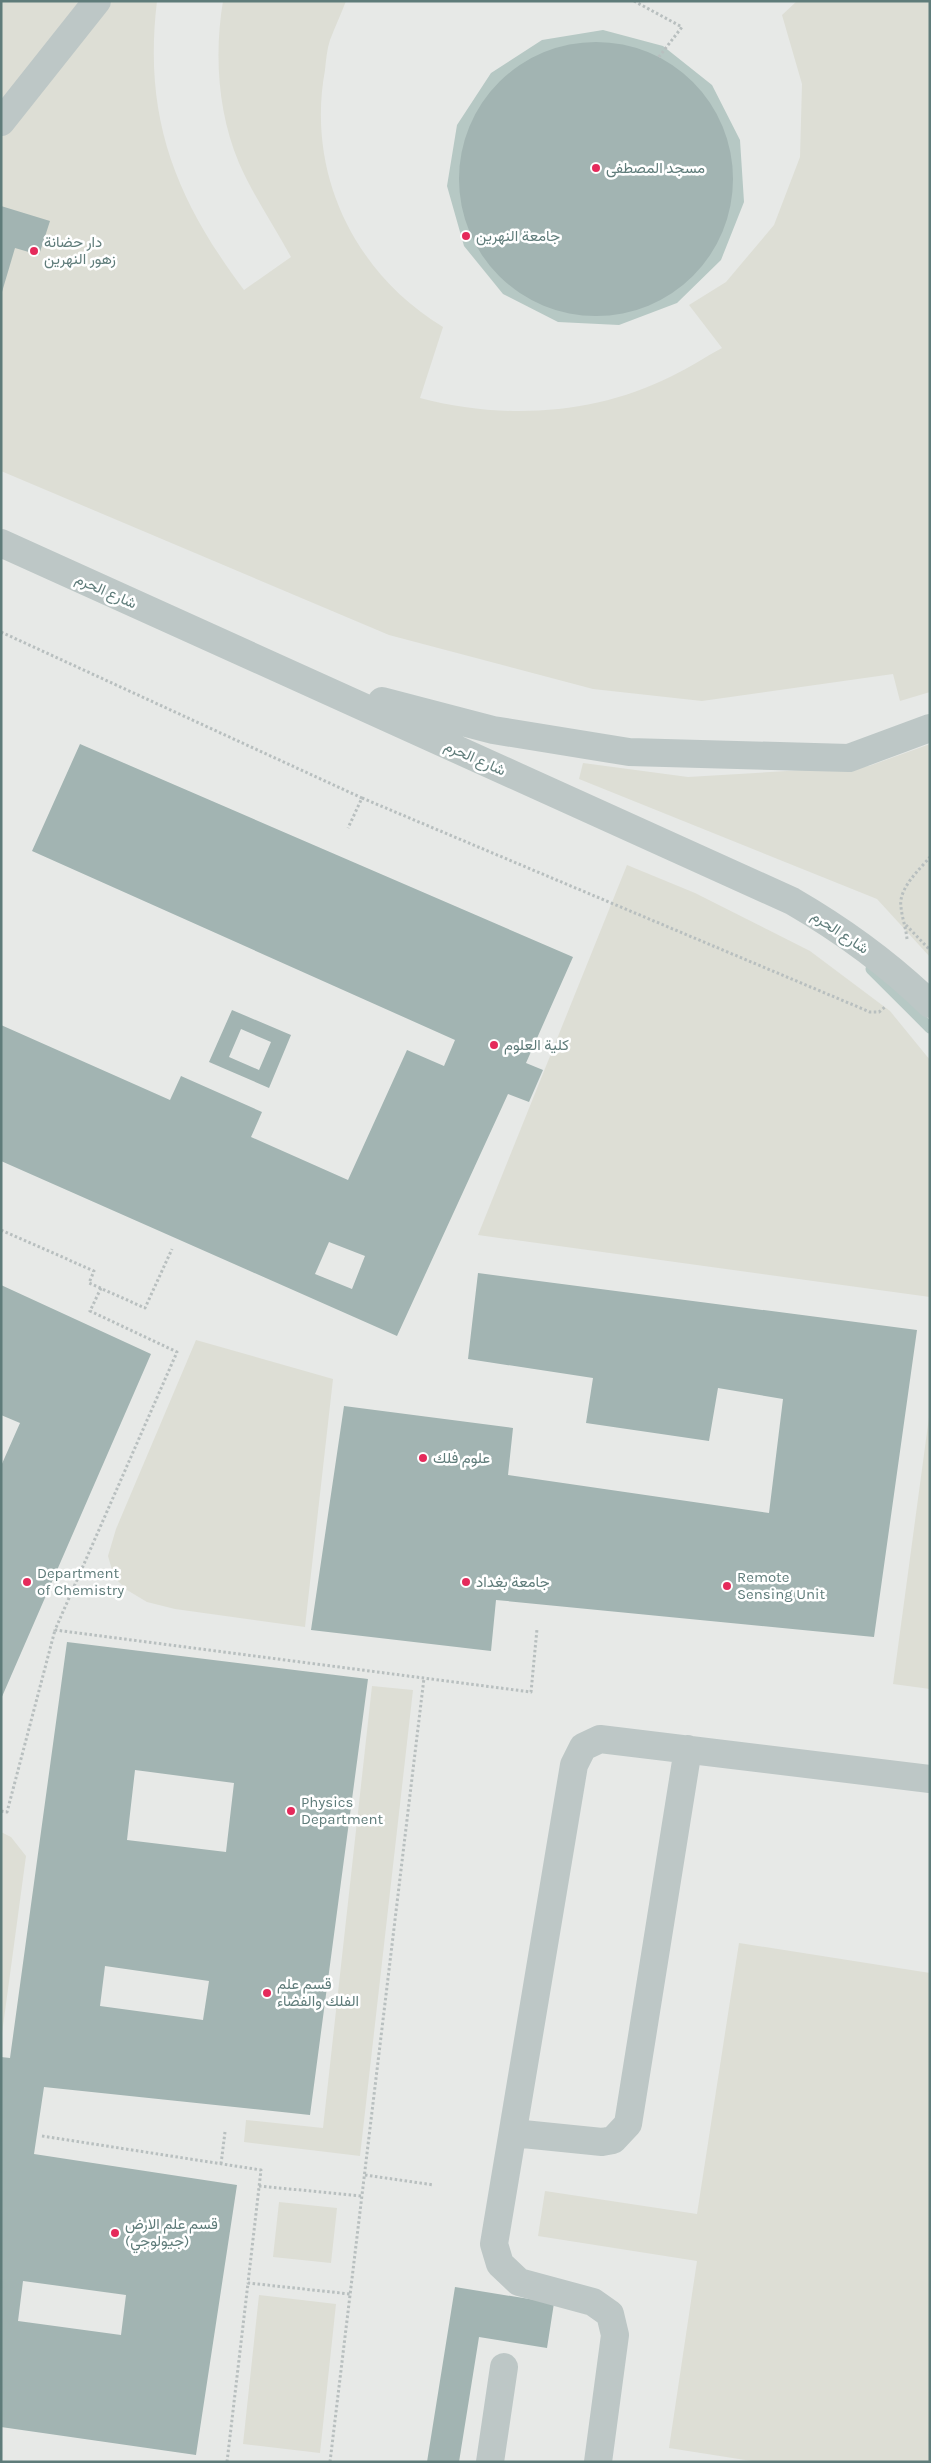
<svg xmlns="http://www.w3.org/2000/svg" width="931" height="2463" viewBox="0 0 931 2463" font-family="Karla,Vazirmatn,sans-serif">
	<rect width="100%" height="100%" fill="#f9f8f6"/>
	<path fill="#e7e9e7" d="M 1,1 L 930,1 L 930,2462 L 1,2462 Z"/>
	<path fill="#ddded5" d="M 1,1 L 157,1 C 143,117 175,198 244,290 L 291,257 C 274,226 253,195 239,163 C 218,113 214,55 223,1 L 346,1 C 341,14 335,27 330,40 C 327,49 326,60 325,70 C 306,173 354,273 443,327 L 420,398 C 503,420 595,415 672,376 C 689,368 705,357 722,348 L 689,305 L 726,282 L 774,225 L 800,157 L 802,84 L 782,15 L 797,1 L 930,1 L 930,692 L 900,701 L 893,674 L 702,701 L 593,689 L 389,635 L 1,471 Z
		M 930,744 L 930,957 L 877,899 L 579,779 L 583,763 L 688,777 L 869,766 Z
		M 627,865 L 695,893 L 810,951 L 890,1011 L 930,1060 L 930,1297 L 478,1235 Z
		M 196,1340 L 333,1379 L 305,1627 L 175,1609 L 147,1602 L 127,1590 L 114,1577 L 108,1556 L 116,1529 Z
		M 930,1410 L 930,1689 L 893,1684 Z
		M 372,1686 L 413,1690 L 360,2156 L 244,2142 L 246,2120 L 323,2128 Z
		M 1,1832 L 11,1837 L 26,1856 L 1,2041 Z
		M 739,1943 L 930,1973 L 930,2462 L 758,2462 L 669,2448 L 697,2261 L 538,2236 L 545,2191 L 697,2214 Z
		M 279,2202 L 337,2208 L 331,2263 L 273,2257 Z
		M 259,2295 L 336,2304 L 320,2453 L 243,2444 Z"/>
	<path fill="#b6c8c4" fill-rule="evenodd" d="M 603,30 L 663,46 L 712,85 L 740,140 L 744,202 L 721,260 L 677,303 L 619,325 L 558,322 L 503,294 L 464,246 L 447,186 L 457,125 L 491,73 L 542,40 ZM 601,75 L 644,86 L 677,113 L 697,152 L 699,195 L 684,236 L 653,266 L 613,282 L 569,279 L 530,259 L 503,226 L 492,184 L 498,141 L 522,105 L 559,81 Z"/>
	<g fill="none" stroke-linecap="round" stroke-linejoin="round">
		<path stroke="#b6c8c4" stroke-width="11" d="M 871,969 L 930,1028"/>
	</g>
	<path fill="#a2b4b2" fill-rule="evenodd" d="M459 179a137 137 0 1 1 274 0a137 137 0 1 1-274 0Z
		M 1,206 L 50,221 L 39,255 L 15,248 L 2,292 Z
		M 80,744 L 573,957 L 526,1063 L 543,1070 L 529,1102 L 508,1094 L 397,1336 L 1,1161 L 1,1025 L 170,1100 L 181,1076 L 262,1112 L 251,1137 L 348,1180 L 407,1050 L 444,1066 L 455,1040 L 32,851 ZM 329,1242 L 365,1256 L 352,1289 L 315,1274 Z
		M 232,1010 L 291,1035 L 269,1088 L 209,1062 ZM 241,1029 L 271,1042 L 259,1070 L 229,1057 Z
		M 478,1273 L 917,1330 L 874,1637 L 496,1600 L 491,1651 L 311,1630 L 344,1406 L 513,1428 L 508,1475 L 769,1513 L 783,1399 L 718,1388 L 709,1441 L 586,1423 L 593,1378 L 468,1359 Z
		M 1,1285 L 151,1354 L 1,1699 L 1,1466 L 20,1423 L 1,1415 Z
		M 67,1642 L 368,1679 L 310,2115 L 44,2087 L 34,2154 L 237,2185 L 196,2455 L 1,2427 L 1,2057 L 10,2058 ZM 135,1770 L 234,1783 L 226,1852 L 127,1840 ZM 105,1966 L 209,1981 L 203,2020 L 100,2006 ZM 23,2281 L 126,2295 L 121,2335 L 18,2321 Z
		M 455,2287 L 554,2303 L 547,2348 L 479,2337 L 459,2462 L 427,2462 Z"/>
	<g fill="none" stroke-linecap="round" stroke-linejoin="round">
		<path stroke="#b8bfbf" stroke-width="3" stroke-dasharray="2.5 2.5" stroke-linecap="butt" d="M 634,1 L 682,27 L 658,58
			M 1,632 L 362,798 L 348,828
			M 362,798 L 870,1012 L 879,1012 L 885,1007
			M 906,925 L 930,950
			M 907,939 C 906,928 902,918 901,907 C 898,889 919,870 930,857
			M 1,1230 L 94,1271 L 89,1283 L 145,1308 L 172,1249
			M 101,1288 L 90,1311 L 177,1352 L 55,1630 L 531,1692 L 537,1629
			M 1,1811 L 7,1812 L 55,1630
			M 42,2136 L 261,2170 L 248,2283 L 350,2294
			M 221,2164 L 225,2132
			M 365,2175 L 434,2185
			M 259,2186 L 362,2196
			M 227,2462 L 248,2283
			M 330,2462 L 424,1678"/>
		<path stroke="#bdc7c6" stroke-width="28" d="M 1,122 L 97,1
			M 1,543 L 792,901 C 842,930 888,963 930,1004
			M 382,701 L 493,730 L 629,752 L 849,758 L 930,728
			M 513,2133 L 602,2142 L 613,2140 L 628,2124 L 688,1749
			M 490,2462 L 504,2367
			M 598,2462 L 615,2335 L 610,2314 L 593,2302 L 519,2282 L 500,2264 L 494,2244 L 574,1765 L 583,1747 L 600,1739 L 930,1779"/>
	</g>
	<g fill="#e52a5b" stroke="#fff" stroke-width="2">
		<circle cx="596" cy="168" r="5"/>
		<circle cx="466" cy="236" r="5"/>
		<circle cx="34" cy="251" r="5"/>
		<circle cx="494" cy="1045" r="5"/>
		<circle cx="423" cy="1458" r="5"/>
		<circle cx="27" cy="1582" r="5"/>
		<circle cx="466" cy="1582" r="5"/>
		<circle cx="727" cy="1586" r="5"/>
		<circle cx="291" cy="1811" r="5"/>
		<circle cx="267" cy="1993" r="5"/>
		<circle cx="115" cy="2233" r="5"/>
	</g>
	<g text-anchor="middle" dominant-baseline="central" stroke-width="5" stroke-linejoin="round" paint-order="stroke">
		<g font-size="15" fill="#5f7c7a" stroke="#fff" text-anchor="start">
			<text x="606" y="168">مسجد المصطفى</text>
			<text x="476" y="236">جامعة النهرين</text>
			<text x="44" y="242">دار حضانة<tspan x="44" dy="17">زهور النهرين</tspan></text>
			<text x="504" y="1045">كلية العلوم</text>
			<text x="433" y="1458">علوم فلك</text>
			<text x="37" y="1573">Department<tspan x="37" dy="17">of Chemistry</tspan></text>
			<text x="737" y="1577">Remote<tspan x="737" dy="17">Sensing Unit</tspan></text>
			<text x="476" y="1582">جامعة بغداد</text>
			<text x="301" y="1802">Physics<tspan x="301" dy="17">Department</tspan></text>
			<text x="277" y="1984">قسم علم<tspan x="277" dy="17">الفلك والفضاء</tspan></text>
			<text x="125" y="2224">قسم علم الارض<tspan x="125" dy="17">(جيولوجي)</tspan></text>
		</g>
		<g font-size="15" fill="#5f7c7a" stroke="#fff">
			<text transform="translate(106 591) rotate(24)">شارع الحرم</text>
			<text transform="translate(475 758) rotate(24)">شارع الحرم</text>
			<text transform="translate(840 932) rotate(34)">شارع الحرم</text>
		</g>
	</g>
	<rect width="931" height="2463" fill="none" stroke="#5f7c7a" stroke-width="5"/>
</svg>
